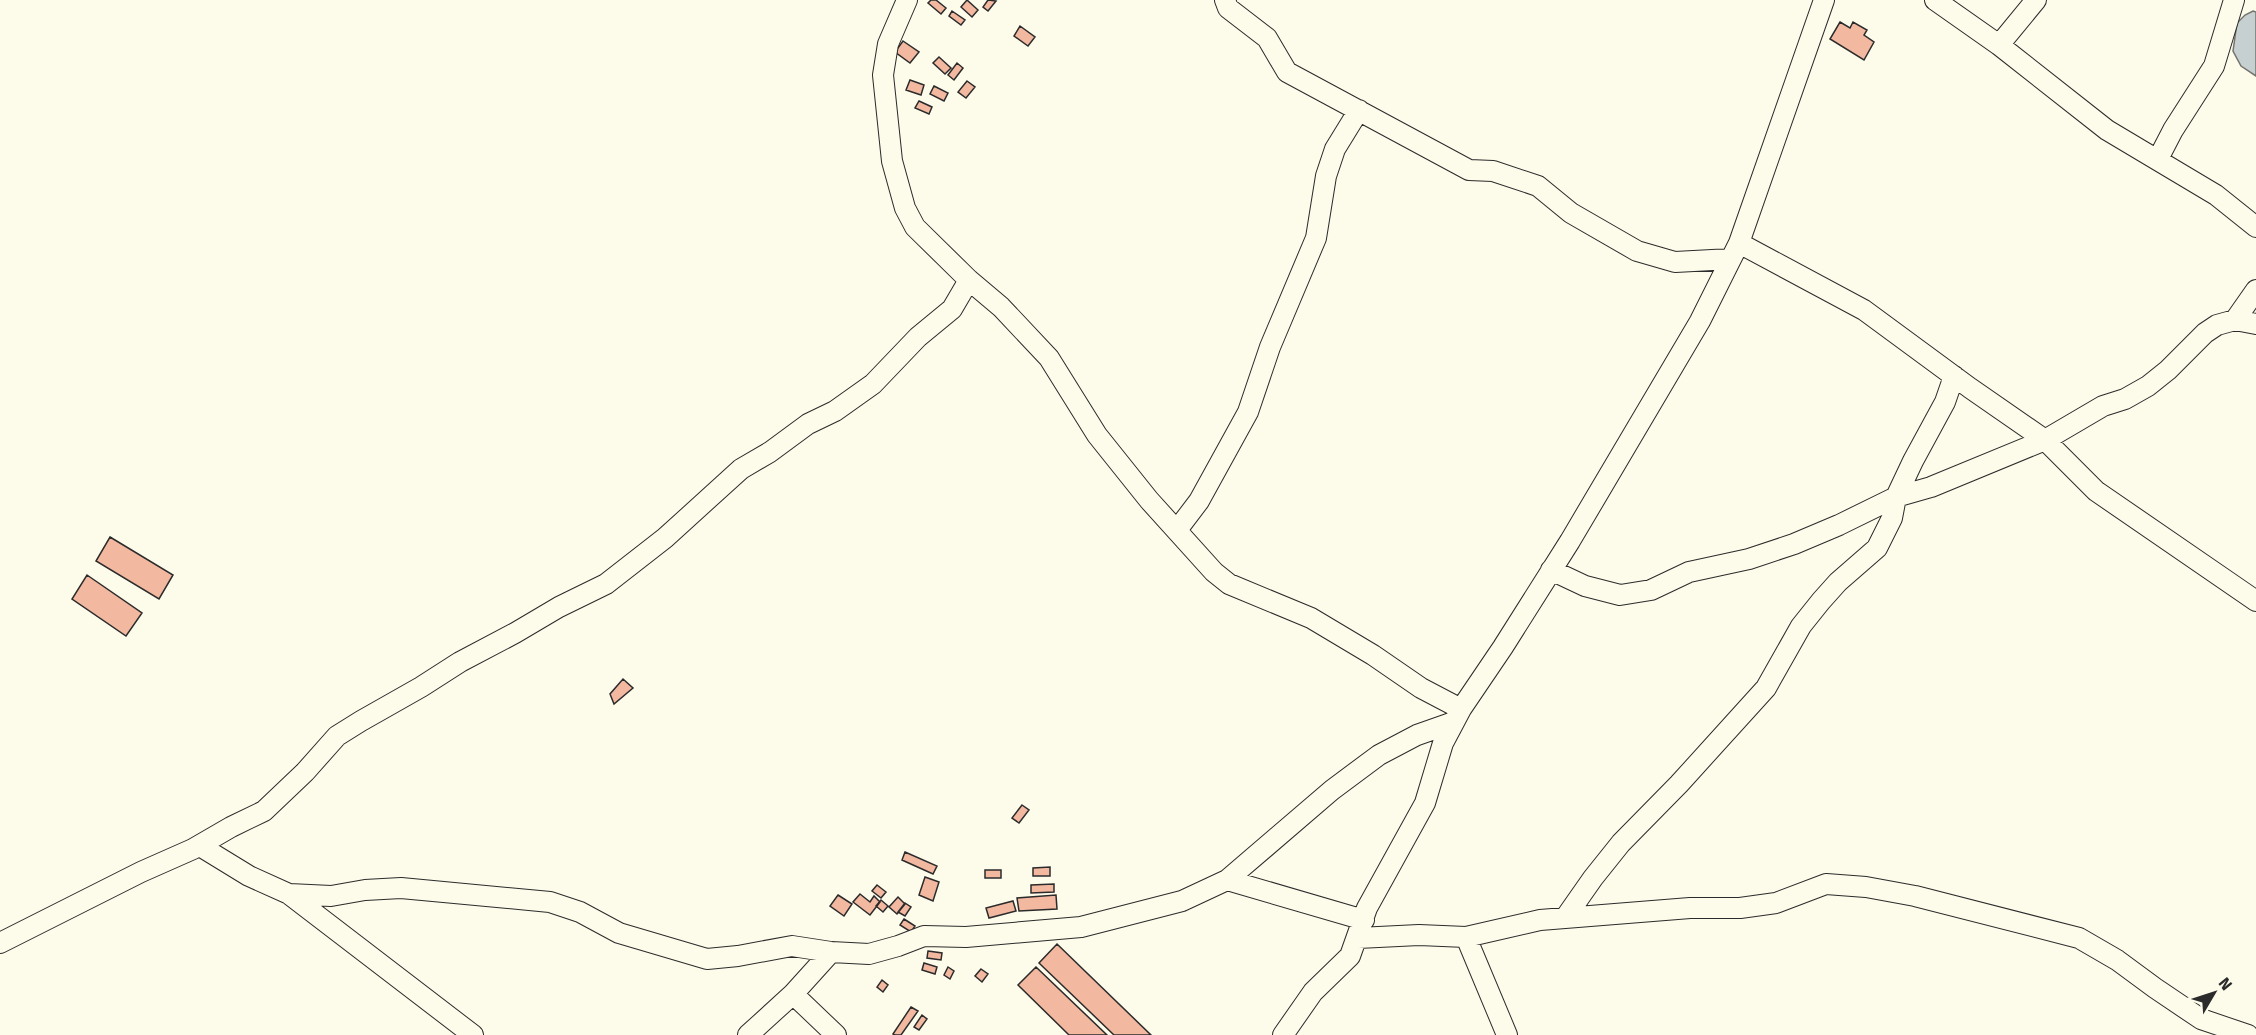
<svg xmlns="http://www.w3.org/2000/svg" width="2256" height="1035" viewBox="0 0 2256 1035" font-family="'Fira Sans',sans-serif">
	<rect width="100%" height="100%" fill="#fdfbea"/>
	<path fill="#c7d0d0" stroke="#74746e" stroke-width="1.5" d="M 2253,11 L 2256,12 L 2256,76 L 2241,66 L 2233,51 L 2237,23 L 2245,15 Z"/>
	<path fill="#f2b8a0" stroke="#2b2b2b" stroke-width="1.5" d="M 931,0 L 936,0 L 946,8 L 941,14 L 928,3 Z
		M 967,0 L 978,10 L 972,17 L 961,7 Z
		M 988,0 L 996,1 L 988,11 L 983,7 Z
		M 952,11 L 965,20 L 961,25 L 949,16 Z
		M 1840,22 L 1850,28 L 1853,22 L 1867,30 L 1864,35 L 1874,42 L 1864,60 L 1830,39 Z
		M 1020,26 L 1035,37 L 1028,46 L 1014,36 Z
		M 903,41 L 919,52 L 910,63 L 895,52 Z
		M 939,57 L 951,68 L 945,74 L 933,63 Z
		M 957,63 L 963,68 L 954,80 L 948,75 Z
		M 910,80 L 924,85 L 921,95 L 906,90 Z
		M 967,81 L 975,87 L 966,98 L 958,92 Z
		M 934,86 L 948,93 L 944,101 L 930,94 Z
		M 919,101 L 932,107 L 929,114 L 915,108 Z
		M 110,537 L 173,575 L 159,599 L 96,561 Z
		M 87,575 L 142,613 L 126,636 L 72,599 Z
		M 623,679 L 633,688 L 614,704 L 610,694 Z
		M 1022,805 L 1029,810 L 1019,823 L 1012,818 Z
		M 905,852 L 937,866 L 933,874 L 902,860 Z
		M 1050,867 L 1050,876 L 1033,876 L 1033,868 Z
		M 985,870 L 1001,870 L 1001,878 L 985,878 Z
		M 925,877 L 939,882 L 933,901 L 919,895 Z
		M 1054,884 L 1054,892 L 1031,893 L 1031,885 Z
		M 877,885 L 886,892 L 881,898 L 872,891 Z
		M 860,894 L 870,902 L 874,896 L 880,902 L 870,915 L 853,902 Z
		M 838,895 L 852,904 L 844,916 L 830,906 Z
		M 1056,895 L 1057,909 L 1019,911 L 1017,898 Z
		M 898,897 L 905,904 L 897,914 L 889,907 Z
		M 881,900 L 888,906 L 883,912 L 876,906 Z
		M 1013,901 L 1016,911 L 989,918 L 986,908 Z
		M 905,903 L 911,907 L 905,916 L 898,912 Z
		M 904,919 L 915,926 L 911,932 L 900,925 Z
		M 1057,944 L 1151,1035 L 1114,1035 L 1039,963 Z
		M 928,951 L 942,953 L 941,960 L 927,958 Z
		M 924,963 L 937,967 L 935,974 L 922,970 Z
		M 948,967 L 954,971 L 950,979 L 944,975 Z
		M 1036,967 L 1107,1035 L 1069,1035 L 1018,985 Z
		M 981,969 L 988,974 L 982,982 L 975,976 Z
		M 882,980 L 888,985 L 883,992 L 877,987 Z
		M 911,1007 L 918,1011 L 901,1035 L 895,1035 L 893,1034 Z
		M 922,1015 L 927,1019 L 919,1030 L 914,1027 Z"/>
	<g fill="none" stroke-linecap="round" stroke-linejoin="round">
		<defs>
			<path id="minor" d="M 907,0 L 888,44 L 883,75 L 892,161 L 905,208 L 915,227 L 969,280 L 1001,307 L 1049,358 L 1097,435 L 1149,500 L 1214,572 L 1229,584 L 1311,618 L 1373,655 L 1421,688 L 1461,709
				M 1225,0 L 1228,8 L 1267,38 L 1287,72 L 1469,170 L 1493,171 L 1538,186 L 1571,213 L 1637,251 L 1675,262 L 1731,259
				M 1935,0 L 1999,45 L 2107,130 L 2216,195 L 2256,227
				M 1999,45 L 2036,0
				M 2158,159 L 2173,130 L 2214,66 L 2234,0
				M 1739,243 L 1864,310 L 1970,388 L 2045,440 L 2096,491 L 2256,601
				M 2235,320 L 2256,290
				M 1177,530 L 1199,501 L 1248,412 L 1270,347 L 1316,238 L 1326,176 L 1335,149 L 1359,110
				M 1551,570 L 1585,586 L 1620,595 L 1651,590 L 1689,572 L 1749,559 L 1794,544 L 1839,525 L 1896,497 L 1931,487 L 2045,440 L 2103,406 L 2125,399 L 2148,386 L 2168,370 L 2205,333 L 2217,325 L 2235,320 L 2256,324
				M 200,846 L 249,876 L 289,894 L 473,1035
				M 1227,880 L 1364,920
				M 289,894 L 331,896 L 365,890 L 401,888 L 550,902 L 580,912 L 619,933 L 707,959 L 738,956 L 792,946 L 831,952 L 869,954 L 898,946 L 924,936 L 966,937 L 1081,927 L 1182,901 L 1227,880 L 1332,790 L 1379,755 L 1417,735 L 1454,722
				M 1565,918 L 1593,878 L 1621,843 L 1679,784 L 1766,688 L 1801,626 L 1821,601 L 1838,582 L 1877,548 L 1892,518 L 1896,497 L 1913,461 L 1945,402 L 1954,376
				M 1466,937 L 1507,1035
				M 1358,938 L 1419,935 L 1466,937 L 1540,920 L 1690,908 L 1740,908 L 1776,903 L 1826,884 L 1866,887 L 1915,896 L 2079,938 L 2117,960 L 2155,988 L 2201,1019 L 2248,1035
				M 0,943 L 141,872 L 193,849 L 231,827 L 264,811 L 305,772 L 337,736 L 361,721 L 421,687 L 460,662 L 515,633 L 559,607 L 606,584 L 665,538 L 741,469 L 770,452 L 808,424 L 835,411 L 873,384 L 918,337 L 952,309 L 969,280
				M 793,994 L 836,1035
				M 748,1035 L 793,994 L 831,952
				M 1283,1035 L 1313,992 L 1350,956 L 1367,908 L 1425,803 L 1443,743 L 1461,709 L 1503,647 L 1570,541 L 1700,321 L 1739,243 L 1824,0"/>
		</defs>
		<use href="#minor" stroke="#2b2b2b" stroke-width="22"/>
		<use href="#minor" stroke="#fdfbea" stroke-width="20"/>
	</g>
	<g transform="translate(2214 993) rotate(51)" stroke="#fdfbea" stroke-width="4.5" paint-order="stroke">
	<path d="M0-4.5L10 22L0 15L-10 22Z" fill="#2b2b2b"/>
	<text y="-9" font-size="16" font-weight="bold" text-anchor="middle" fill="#2b2b2b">N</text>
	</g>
</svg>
